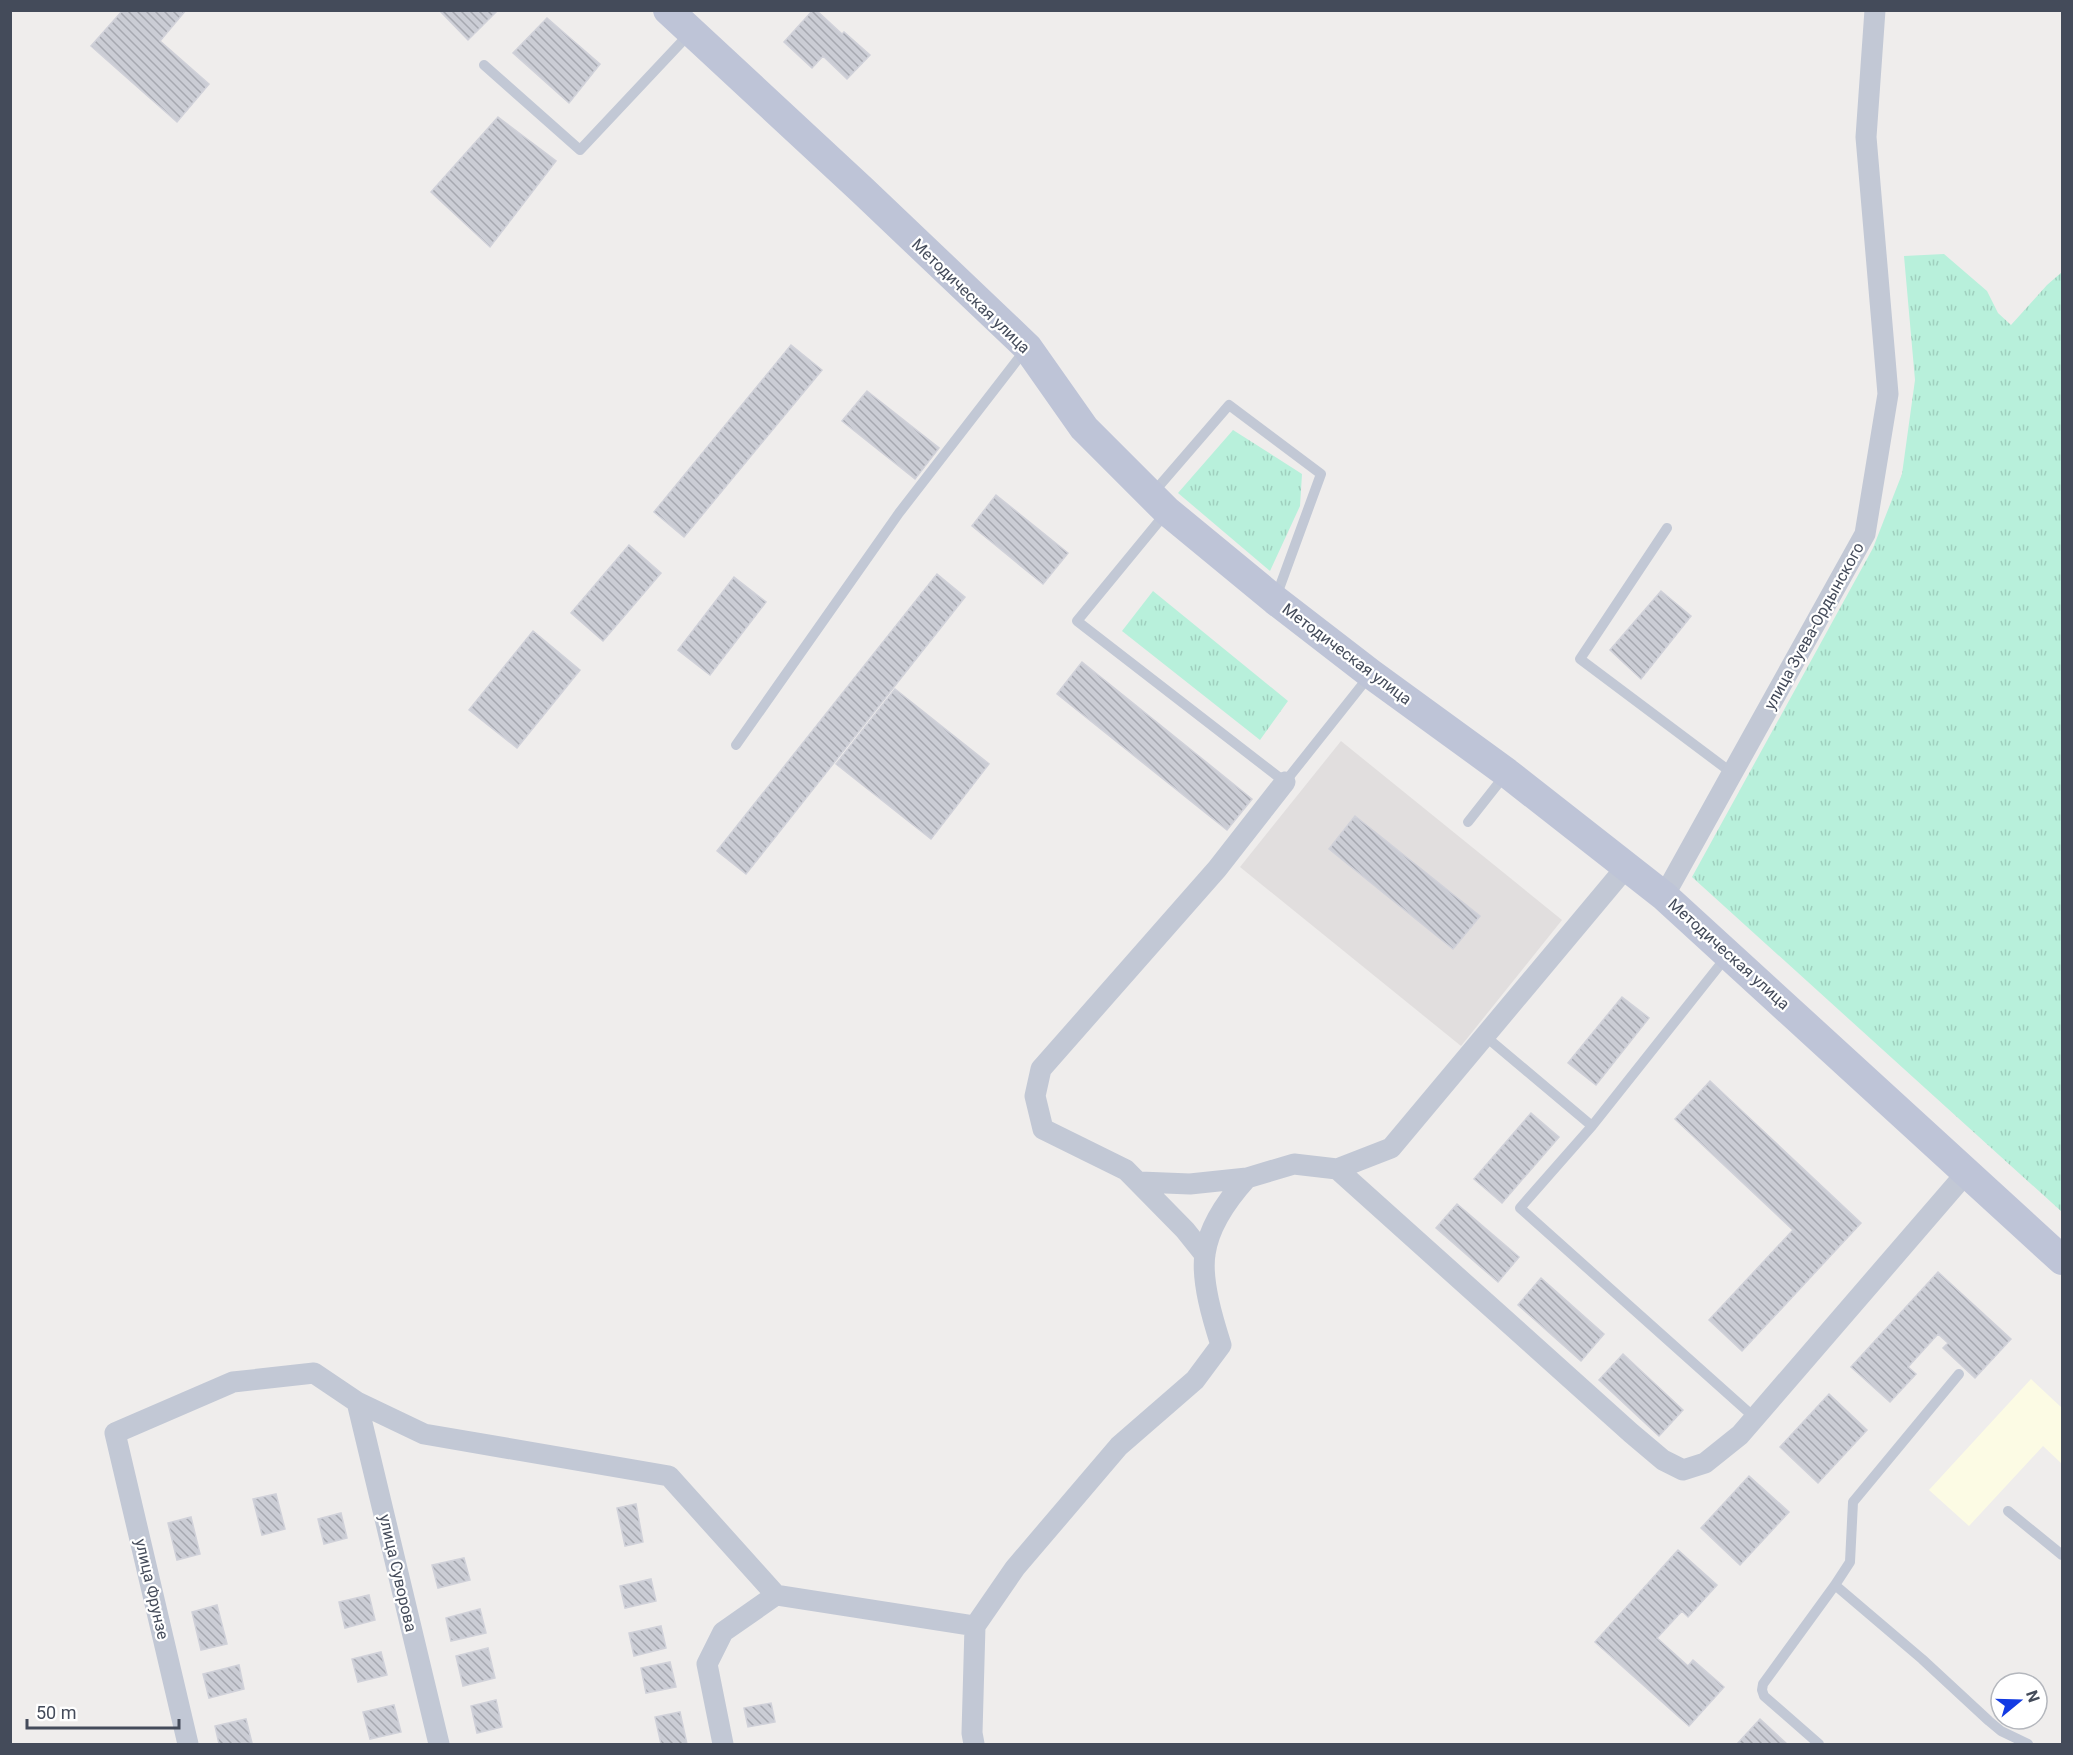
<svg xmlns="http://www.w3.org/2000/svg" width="2073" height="1755" viewBox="0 0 2073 1755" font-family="Roboto,sans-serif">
	<defs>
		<pattern id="grass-tufts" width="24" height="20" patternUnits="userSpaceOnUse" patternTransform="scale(1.5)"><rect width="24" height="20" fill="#b8f0db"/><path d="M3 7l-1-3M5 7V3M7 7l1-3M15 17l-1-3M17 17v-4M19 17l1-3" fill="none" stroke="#9fcfbe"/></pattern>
		<pattern id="building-back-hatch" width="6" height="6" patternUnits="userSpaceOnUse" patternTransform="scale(1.5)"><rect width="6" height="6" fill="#cbcdd5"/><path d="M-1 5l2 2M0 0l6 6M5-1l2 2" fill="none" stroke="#a6a8b0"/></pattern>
	</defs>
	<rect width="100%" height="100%" fill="#efedec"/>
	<path fill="#fcfbe4" d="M 2031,1379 L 2062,1408 L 2062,1464 L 2043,1446 L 1969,1526 L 1929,1490 Z"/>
	<path fill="#e1dede" d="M 1341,741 L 1562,920 L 1461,1046 L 1240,867 Z"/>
	<path fill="url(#grass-tufts)" d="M 1944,254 L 1987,291 L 1998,313 L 2011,325 L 2047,285 L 2062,272 L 2062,1212 L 1692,877 L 1873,548 L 1902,474 L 1915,380 L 1904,256 Z
		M 1233,430 L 1302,474 L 1300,506 L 1270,571 L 1178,493 Z
		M 1153,591 L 1288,701 L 1260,740 L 1122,631 Z"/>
	<path fill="url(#building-back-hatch)" stroke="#d0d1d9" stroke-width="1.5" d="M 123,10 L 186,10 L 160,41 L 209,84 L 177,122 L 91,46 Z
		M 439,10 L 498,10 L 468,40 Z
		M 813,10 L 816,10 L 842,34 L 844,32 L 870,55 L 847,79 L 823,56 L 812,68 L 784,42 Z
		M 547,18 L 600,64 L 569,103 L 513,53 Z
		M 498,117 L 556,161 L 490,247 L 431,192 Z
		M 791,345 L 822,370 L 684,537 L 654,512 Z
		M 867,391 L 939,448 L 915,479 L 842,421 Z
		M 996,495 L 1068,553 L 1043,584 L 972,526 Z
		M 629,545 L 661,573 L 603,641 L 571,613 Z
		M 937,574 L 965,597 L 746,874 L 717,851 Z
		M 734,577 L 766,602 L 710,675 L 678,650 Z
		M 1661,591 L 1691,616 L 1641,679 L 1610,650 Z
		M 533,631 L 580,670 L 517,748 L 469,710 Z
		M 1082,662 L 1252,799 L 1227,830 L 1057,694 Z
		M 895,689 L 989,764 L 931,839 L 836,764 Z
		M 1355,816 L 1480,916 L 1453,949 L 1329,849 Z
		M 1622,997 L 1649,1018 L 1596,1085 L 1568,1063 Z
		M 1710,1081 L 1861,1223 L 1742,1351 L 1709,1320 L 1793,1230 L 1675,1119 Z
		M 1531,1113 L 1559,1137 L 1502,1203 L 1474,1179 Z
		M 1457,1204 L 1519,1257 L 1498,1282 L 1436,1228 Z
		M 1938,1272 L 2011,1339 L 1975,1378 L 1943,1348 L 1948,1343 L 1938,1334 L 1908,1367 L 1916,1374 L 1890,1402 L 1851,1367 Z
		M 1541,1278 L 1604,1334 L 1581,1361 L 1518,1305 Z
		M 1623,1354 L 1683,1410 L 1659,1436 L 1599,1380 Z
		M 1829,1394 L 1867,1430 L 1818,1483 L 1780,1447 Z
		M 1749,1476 L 1789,1512 L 1740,1565 L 1701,1528 Z
		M 276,1494 L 285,1529 L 262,1535 L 253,1499 Z
		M 636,1504 L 643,1542 L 625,1546 L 617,1508 Z
		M 341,1513 L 347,1538 L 324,1544 L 318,1519 Z
		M 191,1517 L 200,1554 L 177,1560 L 168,1523 Z
		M 1678,1550 L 1717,1585 L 1688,1617 L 1682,1611 L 1657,1638 L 1688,1666 L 1693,1660 L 1724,1687 L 1689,1726 L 1595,1642 Z
		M 464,1558 L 470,1580 L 438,1588 L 432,1565 Z
		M 651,1579 L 656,1601 L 625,1608 L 620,1586 Z
		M 369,1595 L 375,1620 L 345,1628 L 339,1602 Z
		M 217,1605 L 227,1644 L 201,1650 L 192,1612 Z
		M 480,1609 L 486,1633 L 451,1641 L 446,1618 Z
		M 661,1626 L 666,1648 L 634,1656 L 629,1633 Z
		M 488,1648 L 495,1678 L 463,1686 L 456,1656 Z
		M 381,1652 L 387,1675 L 358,1682 L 352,1659 Z
		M 670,1662 L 676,1687 L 646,1693 L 641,1668 Z
		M 239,1665 L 244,1689 L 209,1698 L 203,1674 Z
		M 496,1700 L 502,1727 L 477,1733 L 471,1706 Z
		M 771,1703 L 775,1722 L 748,1727 L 744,1708 Z
		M 394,1705 L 401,1732 L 370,1739 L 363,1712 Z
		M 680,1712 L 687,1744 L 661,1744 L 655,1717 Z
		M 246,1719 L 252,1743 L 219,1744 L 215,1726 Z
		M 1760,1719 L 1787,1744 L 1737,1744 Z"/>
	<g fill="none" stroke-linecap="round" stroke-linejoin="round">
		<path stroke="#c2c8d5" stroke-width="10" d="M 484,65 L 580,150 L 691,32
			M 1153,493 L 1229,405 L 1321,474 L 1276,597
			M 1165,514 L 1077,621 L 1285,782 L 1370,675
			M 1667,528 L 1580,659 L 1732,773
			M 736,745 L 899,513 L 1025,350
			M 1468,822 L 1505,775
			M 1727,956 L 1592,1126 L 1520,1208 L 1755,1418
			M 1485,1036 L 1592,1126
			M 1959,1374 L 1853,1502 L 1850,1562 L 1835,1585 L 1922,1659 L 1989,1721 L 2001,1731 L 2028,1744
			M 2008,1511 L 2062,1555
			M 1819,1744 L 1764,1696 L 1762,1690 L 1763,1684 L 1835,1585"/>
		<path stroke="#c2c8d5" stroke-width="21" d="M 1664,896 L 1865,534 L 1888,394 L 1866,137 L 1875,10
			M 1337,1169 L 1631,1433 L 1663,1460 L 1683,1470 L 1705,1463 L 1740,1435 L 1967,1172
			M 1140,1182 L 1190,1184 L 1247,1178 L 1294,1164 L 1337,1169 L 1391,1148 L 1627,866
			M 1205,1255 L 1185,1230 L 1126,1170 L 1043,1129 L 1035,1096 L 1041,1069 L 1217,869 L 1285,782
			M 357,1402 L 439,1744
			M 975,1626 L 1015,1568 L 1119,1446 L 1195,1380 L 1221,1345 C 1213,1320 1201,1281 1205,1254 C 1209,1225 1228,1199 1247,1178
			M 188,1744 L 115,1433 L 233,1382 L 314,1373 L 357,1402 L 424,1434 L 669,1476 L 776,1595 L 975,1626
			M 723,1744 L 707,1664 L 723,1632 L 776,1595
			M 974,1744 L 972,1733 L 975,1626"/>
		<path stroke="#bec4d7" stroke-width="30" d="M 668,10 L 862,190 L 1027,347 L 1084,428 L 1167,511 L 1275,600 L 1371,674 L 1507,773 L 1664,896 L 2062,1260"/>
	</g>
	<g text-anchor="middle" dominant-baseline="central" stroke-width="4.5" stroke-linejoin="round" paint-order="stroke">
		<g font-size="16" fill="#444b5a" stroke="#fff">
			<text transform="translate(971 296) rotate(44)">Методическая улица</text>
			<text transform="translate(1814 626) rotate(-61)">улица Зуева-Ордынского</text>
			<text transform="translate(1347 654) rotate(37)">Методическая улица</text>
			<text transform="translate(1729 954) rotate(42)">Методическая улица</text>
			<text transform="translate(398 1573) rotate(77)">улица Суворова</text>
			<text transform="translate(152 1589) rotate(77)">улица Фрунзе</text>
		</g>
	</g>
	<rect width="2073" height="1755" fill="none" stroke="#444b5a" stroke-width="24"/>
	<g transform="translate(2019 1701) rotate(71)"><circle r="28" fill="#ffffff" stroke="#b4b7bd" stroke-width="1.5"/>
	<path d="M0-4.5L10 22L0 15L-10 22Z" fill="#133be3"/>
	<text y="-9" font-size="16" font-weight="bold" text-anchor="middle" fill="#444b5a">N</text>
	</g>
	<path d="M27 1719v9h152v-9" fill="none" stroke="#444b5a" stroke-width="3"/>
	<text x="36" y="1719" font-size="18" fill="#444b5a" stroke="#ffffff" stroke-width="4.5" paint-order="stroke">50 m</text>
</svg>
